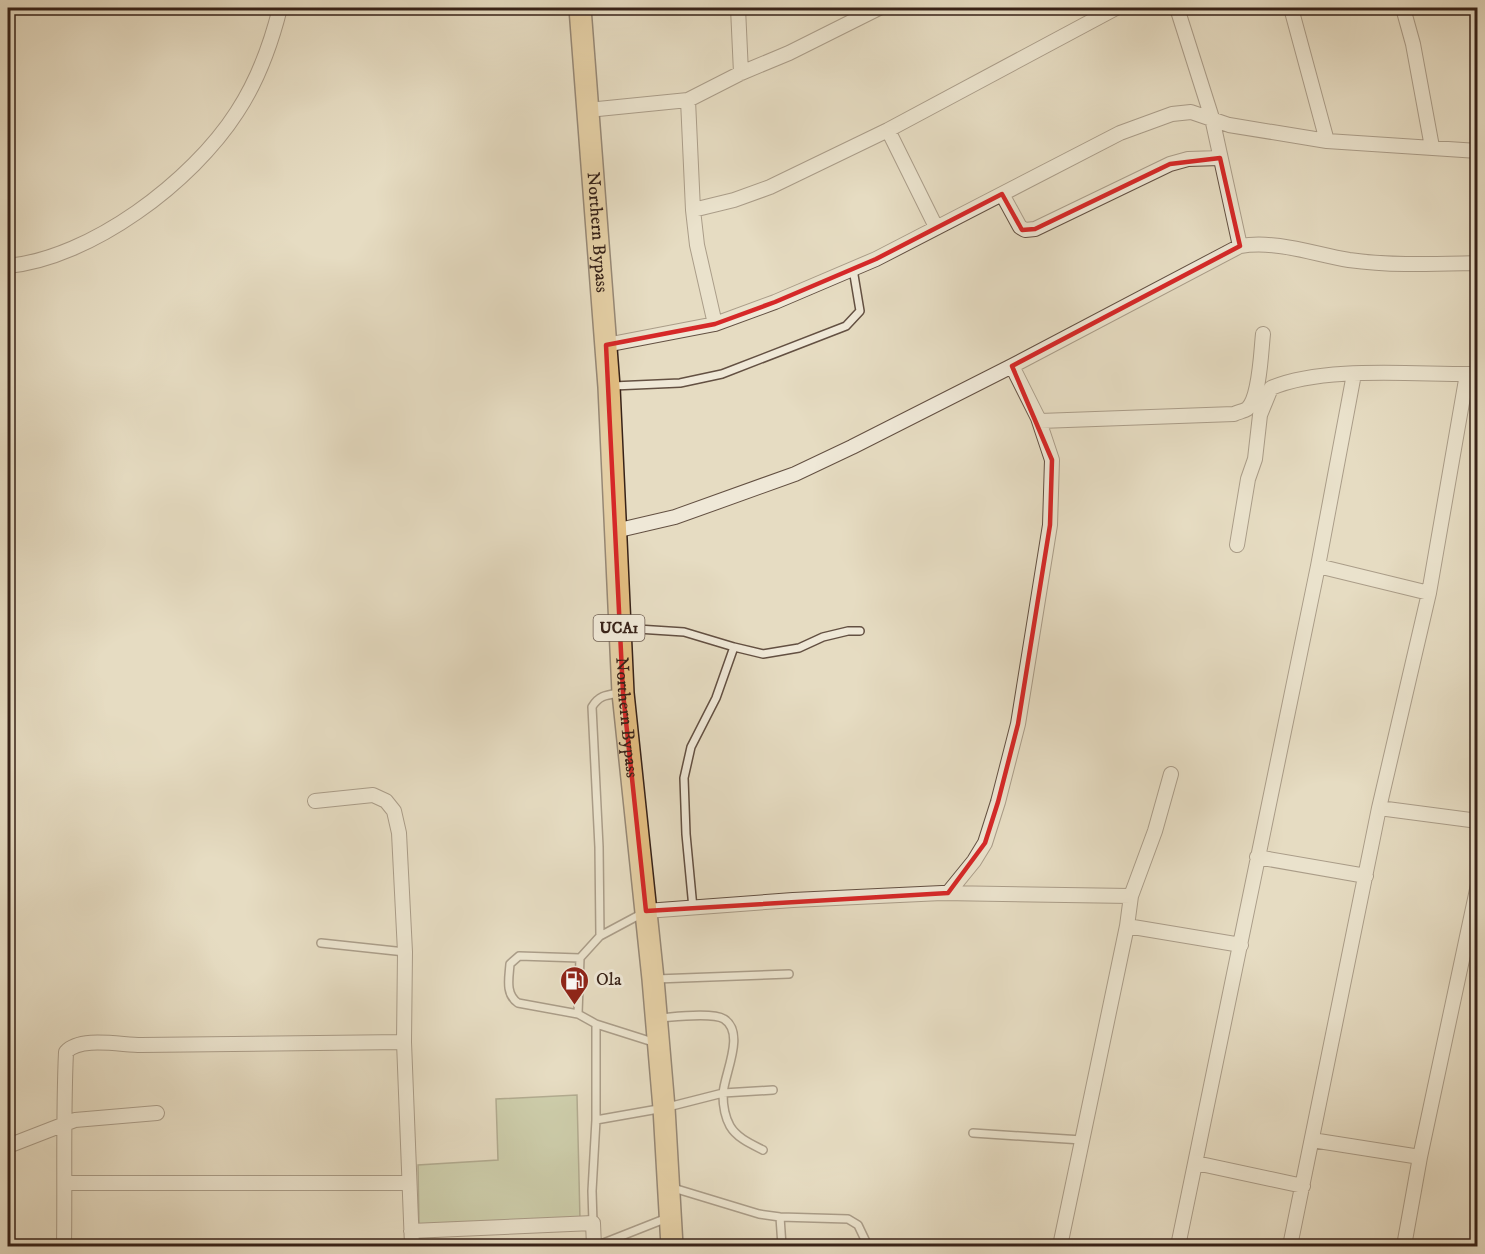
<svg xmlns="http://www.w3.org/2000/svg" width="1485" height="1254" viewBox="0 0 1485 1254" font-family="'IM FELL DW Pica',serif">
	<rect width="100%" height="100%" fill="#e6dcc2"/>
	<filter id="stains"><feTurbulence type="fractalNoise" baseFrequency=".00333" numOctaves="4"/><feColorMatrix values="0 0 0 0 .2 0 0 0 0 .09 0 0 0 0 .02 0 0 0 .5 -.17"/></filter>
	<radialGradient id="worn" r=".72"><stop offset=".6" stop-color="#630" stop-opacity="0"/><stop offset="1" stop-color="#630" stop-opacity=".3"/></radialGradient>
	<path fill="#b3c195" stroke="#757256" stroke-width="1.5" d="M 577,1095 L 580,1220 L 419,1226 L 418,1165 L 498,1160 L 496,1099 Z"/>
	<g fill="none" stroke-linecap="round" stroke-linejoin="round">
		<defs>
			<path id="lane" d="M 613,386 L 680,383 L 722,374 L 846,326 L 860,311 L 853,269
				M 622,628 L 684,632 L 734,647 L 716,698 L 691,747 L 684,778 L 686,834 L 693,908
				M 734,647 L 763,654 L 799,648 L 823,637 L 848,631 L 860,631
				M 600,936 L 643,913
				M 321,943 L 405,952
				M 656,979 L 789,974
				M 578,1014 L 518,1003 C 505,994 509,978 510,964 L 519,956 L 580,958
				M 659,1018 C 674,1017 712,1012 724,1019 C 746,1033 724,1074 723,1094 C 723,1104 725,1117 730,1126 C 737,1138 751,1144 763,1150
				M 596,1024 L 656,1043
				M 596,1120 L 664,1108 L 723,1093 L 773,1090
				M 973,1133 L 1082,1140
				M 670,1187 L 759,1214 L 780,1217 L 848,1219 L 858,1225 L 868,1246
				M 780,1217 L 782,1246
				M 593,1223 L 592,1191 L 596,1120 L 596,1024 L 578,1014 L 580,958 L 600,936 L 599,847 L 592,707 C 599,695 607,695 620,693
				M 455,1245 L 510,1246
				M 510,1246 L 523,1246
				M 596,1246 L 667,1218"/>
			<path id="street" d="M 738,8 L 741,73
				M 1177,8 L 1212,118 L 1240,246
				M 1291,8 L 1327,141
				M 1403,8 L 1413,44 L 1432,147
				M 688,100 L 693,210 L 697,245 L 715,324
				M 588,110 L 688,100 L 741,73 L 789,53 L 879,8
				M 888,130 L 936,227
				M 1002,194 L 1020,227 L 1025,230 L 1035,229 L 1170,164 L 1188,159 L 1220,158
				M 693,210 L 734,200 L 770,187 L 888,130 L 1116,8
				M 8,266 C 91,258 192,182 237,112 C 258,80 271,44 280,8
				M 606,345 L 715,324 L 775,302 L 876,259 L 1120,133 L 1172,114 L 1191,112 L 1229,125 L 1327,141 L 1478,151
				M 1040,421 L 1234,414 C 1238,412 1244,411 1247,409 C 1260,398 1261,351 1263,334
				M 615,531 L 675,517 L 795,474 L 852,447 L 1012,366 L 1240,246 C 1277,240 1313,254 1349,260 C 1392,266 1434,264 1478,263
				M 1237,545 L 1248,479 L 1255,459 L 1260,415 L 1271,388 C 1324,365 1418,375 1478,374
				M 1318,566 L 1429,593
				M 315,801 L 373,795 L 386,801 L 394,811 L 399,833 L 405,952 L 404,1042 L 412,1246
				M 1379,808 L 1478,821
				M 1257,857 L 1366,876
				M 948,893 L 974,861 L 985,843 L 998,802 L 1018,724 L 1050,525 L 1052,460 L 1038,418 L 1012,366
				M 646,911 L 793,900 L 942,893 L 1131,896
				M 1127,926 L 1241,945
				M 1312,1140 L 1420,1157
				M 8,1146 L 75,1120 L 157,1113
				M 1196,1163 L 1303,1186
				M 65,1183 L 409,1183
				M 411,1231 L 593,1223 L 594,1246
				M 64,1246 C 65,1182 63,1117 66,1052 C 80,1036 121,1045 141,1045 C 229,1044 317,1043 404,1042
				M 1060,1246 L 1127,926 L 1131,896 L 1155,831 L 1171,774
				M 1178,1246 L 1318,566 L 1354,374
				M 1290,1246 L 1379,808 L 1429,593 L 1467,374
				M 1404,1246 L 1420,1157 L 1478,885"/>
			<g id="primary">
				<path id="s1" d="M 580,8 L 609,387 L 623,693 L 653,979 L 664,1108 L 672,1246"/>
			</g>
		</defs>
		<use href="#lane" stroke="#635042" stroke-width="10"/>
		<use href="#street" stroke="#635042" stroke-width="16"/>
		<use href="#primary" stroke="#372218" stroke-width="24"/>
		<use href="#lane" stroke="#efe8d7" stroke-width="7"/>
		<use href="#street" stroke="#efe8d7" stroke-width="14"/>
		<use href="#primary" stroke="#e3be81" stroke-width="21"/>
	</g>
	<path d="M0 0H1485V1254H0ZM 1220,158 L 1240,246 L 1012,366 L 1052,460 L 1050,525 L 1018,724 L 998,802 L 985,843 L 948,893 L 646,911 L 623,693 L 606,345 L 715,324 L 775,302 L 876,259 L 1002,194 L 1022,230 L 1035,229 L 1170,164 Z" fill="#e6dcc2" fill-opacity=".55" fill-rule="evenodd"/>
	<path fill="none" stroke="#d62828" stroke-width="4.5" stroke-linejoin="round" d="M 1220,158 L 1240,246 L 1012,366 L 1052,460 L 1050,525 L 1018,724 L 998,802 L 985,843 L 948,893 L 646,911 L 623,693 L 606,345 L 715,324 L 775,302 L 876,259 L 1002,194 L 1022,230 L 1035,229 L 1170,164 Z"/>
	<defs>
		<symbol id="fuel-pin" viewBox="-11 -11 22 30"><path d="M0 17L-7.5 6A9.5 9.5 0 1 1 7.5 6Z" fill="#8f2418" stroke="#efe8d7"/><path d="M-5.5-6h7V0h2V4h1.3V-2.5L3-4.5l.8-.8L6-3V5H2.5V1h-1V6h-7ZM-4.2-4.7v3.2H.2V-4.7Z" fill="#fff"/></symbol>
	</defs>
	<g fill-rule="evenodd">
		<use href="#fuel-pin" x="558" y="964" width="33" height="45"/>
	</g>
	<g text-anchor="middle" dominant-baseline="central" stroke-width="6" stroke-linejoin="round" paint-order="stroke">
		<rect fill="#efe8d7" stroke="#6e5d51" stroke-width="1.5" x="593.5" y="615" width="51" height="26" rx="4.5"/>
		<g font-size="16" font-weight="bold" fill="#372218">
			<text x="619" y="628">UCA1</text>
		</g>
		<g font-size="18" fill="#372218" stroke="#efe8d7">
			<text stroke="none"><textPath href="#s1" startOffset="225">Northern Bypass</textPath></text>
			<text stroke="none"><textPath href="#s1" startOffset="711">Northern Bypass</textPath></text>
		</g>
		<g font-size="18" fill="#372218" stroke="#efe8d7" text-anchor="start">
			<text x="596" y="980">Ola</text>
		</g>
	</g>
	<rect width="1485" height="1254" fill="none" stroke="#e6dcc2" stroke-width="30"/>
	<rect x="9" y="9" width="1467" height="1236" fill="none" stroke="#372218" stroke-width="3"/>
	<rect x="15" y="15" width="1455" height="1224" fill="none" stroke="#372218" stroke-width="1.5"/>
	<rect width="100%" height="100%" filter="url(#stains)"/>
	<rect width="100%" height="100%" fill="url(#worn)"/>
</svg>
